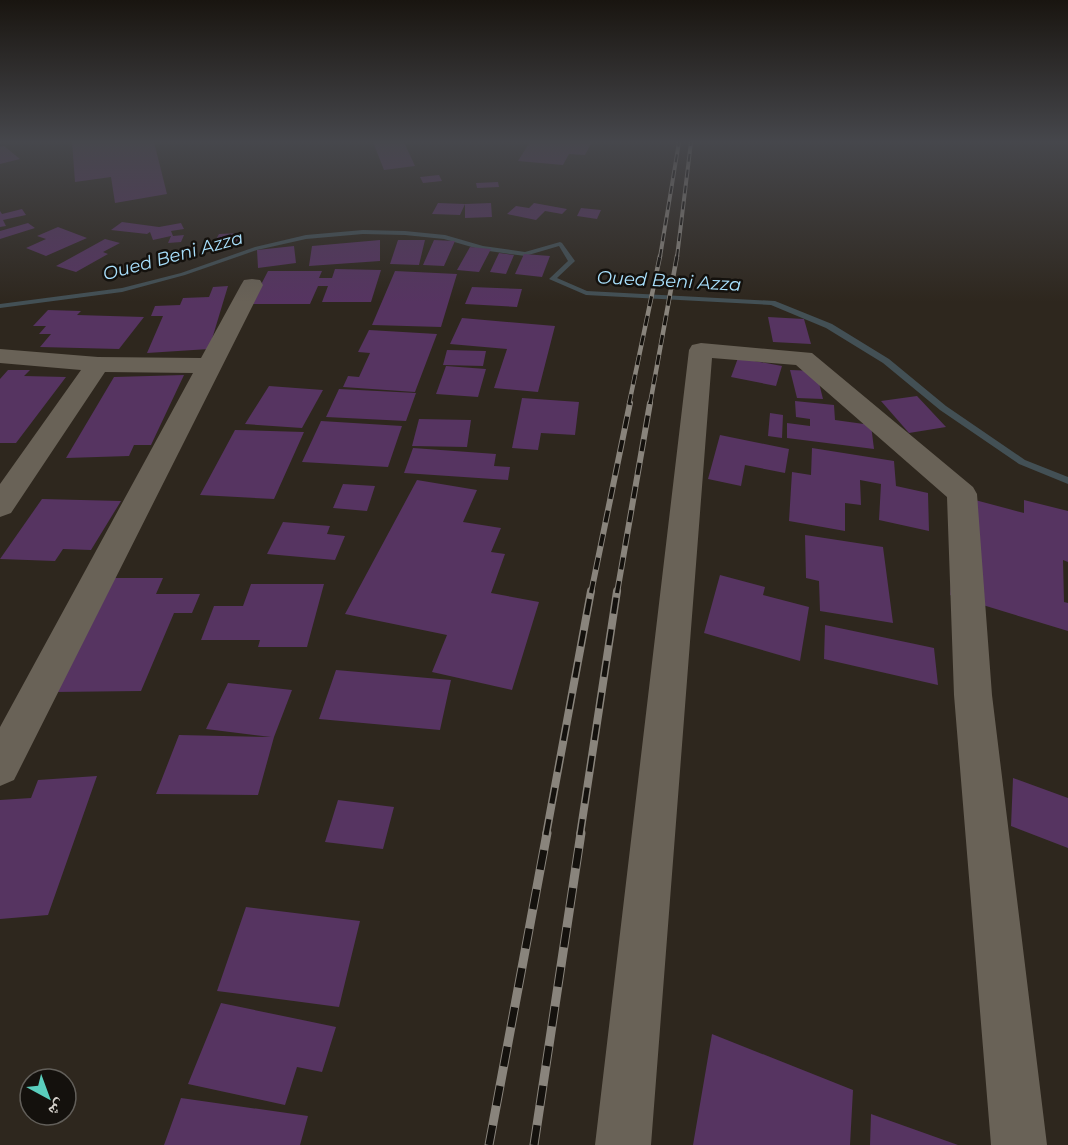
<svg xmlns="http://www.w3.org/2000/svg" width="1068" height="1145" viewBox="0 0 1068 1145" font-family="Montserrat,'Noto Naskh Arabic',sans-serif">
	<rect width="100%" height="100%" fill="#2e271e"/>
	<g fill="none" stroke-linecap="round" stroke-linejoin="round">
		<path fill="#435055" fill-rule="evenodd" d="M 363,230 L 405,231 L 445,235 L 483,246 L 525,252 L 560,242 L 562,243 L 575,261 L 557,278 L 587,291 L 775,301 L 832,324 L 889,359 L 946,406 L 1025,460 L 1068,477 L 1068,484 L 1019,464 L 940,410 L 883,363 L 826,328 L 771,305 L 586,295 L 549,279 L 568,261 L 559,246 L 525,256 L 482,250 L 444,239 L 405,235 L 363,234 L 306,239 L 257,250 L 185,275 L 122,292 L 0,308 L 0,304 L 122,288 L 181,273 L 255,247 L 306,235 Z"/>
	</g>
	<path fill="#563461" d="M 72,142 L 154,142 L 167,194 L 115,203 L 111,177 L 75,182 Z
		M 373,142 L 404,142 L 415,166 L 384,170 Z
		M 530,142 L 592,142 L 585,155 L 569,154 L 563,165 L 518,161 Z
		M 4,146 L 20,159 L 0,164 L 0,147 Z
		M 439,175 L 442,181 L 423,183 L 420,177 Z
		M 498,182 L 499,187 L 477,188 L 476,183 Z
		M 438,203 L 465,204 L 460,215 L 432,214 Z
		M 491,203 L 492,217 L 465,218 L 465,204 Z
		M 534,203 L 567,209 L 562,214 L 545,211 L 536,220 L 507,214 L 516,206 L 529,208 Z
		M 581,208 L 601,210 L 597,219 L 577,216 Z
		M 22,209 L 26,215 L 3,220 L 6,226 L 0,227 L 0,211 L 2,214 Z
		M 122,222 L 159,227 L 181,223 L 184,229 L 171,231 L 173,236 L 184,235 L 181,242 L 168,243 L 171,236 L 153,240 L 150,232 L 147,234 L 111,230 Z
		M 28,223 L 35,228 L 0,239 L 0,231 Z
		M 58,227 L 87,238 L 46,256 L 26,248 L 46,239 L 37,236 Z
		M 242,233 L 235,246 L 219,246 L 221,243 L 214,243 L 219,234 Z
		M 105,239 L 120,243 L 103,252 L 108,254 L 76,272 L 56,266 Z
		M 380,240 L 380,261 L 309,266 L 312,246 Z
		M 398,240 L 425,240 L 419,265 L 390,264 Z
		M 434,240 L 455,241 L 444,266 L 423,265 Z
		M 294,246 L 296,263 L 258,268 L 257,250 Z
		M 470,247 L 491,249 L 479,272 L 457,270 Z
		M 499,253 L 514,255 L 506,274 L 490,272 Z
		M 524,254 L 550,256 L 542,277 L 515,274 Z
		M 335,269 L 381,270 L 371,302 L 322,302 L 328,286 L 318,286 L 310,304 L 251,304 L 268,271 L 322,271 L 319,278 L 332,278 Z
		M 395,271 L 457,274 L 441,327 L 372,325 Z
		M 228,286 L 209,349 L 147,353 L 163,316 L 151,316 L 155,306 L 180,305 L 183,298 L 209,297 L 213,287 Z
		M 472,287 L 522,289 L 517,307 L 465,304 Z
		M 48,310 L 81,311 L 77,315 L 144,317 L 119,349 L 40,347 L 51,334 L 39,334 L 46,326 L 33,326 Z
		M 768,317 L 804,319 L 811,344 L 773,342 Z
		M 462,318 L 555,326 L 538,392 L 494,388 L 507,349 L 450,344 Z
		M 369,330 L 437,334 L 415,392 L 343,387 L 348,376 L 359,377 L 370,353 L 358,352 Z
		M 447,350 L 486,351 L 483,366 L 443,365 Z
		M 738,358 L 782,366 L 776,386 L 731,377 Z
		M 446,366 L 486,369 L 478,397 L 436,394 Z
		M 8,370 L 30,370 L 24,376 L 66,377 L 16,443 L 0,443 L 0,379 Z
		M 790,370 L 816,371 L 823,399 L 797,398 Z
		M 184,375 L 151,445 L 134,445 L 129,456 L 66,458 L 114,377 Z
		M 269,386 L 323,390 L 302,428 L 245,424 Z
		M 339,389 L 416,393 L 406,421 L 326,417 Z
		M 917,396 L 946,427 L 909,433 L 881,401 Z
		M 522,398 L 579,402 L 575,435 L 541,433 L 538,450 L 512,448 Z
		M 795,401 L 834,405 L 835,420 L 871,425 L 874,449 L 787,438 L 787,423 L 810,426 L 810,419 L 796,417 Z
		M 770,413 L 783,415 L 782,438 L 768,436 Z
		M 419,419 L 471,420 L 467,447 L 412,446 Z
		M 321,421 L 402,426 L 388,467 L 302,462 Z
		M 235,430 L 304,432 L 274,499 L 200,495 Z
		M 720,435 L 789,449 L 785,473 L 745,465 L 741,486 L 708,479 Z
		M 413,448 L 496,454 L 494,466 L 510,467 L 508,480 L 404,473 Z
		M 812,448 L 894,461 L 896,486 L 928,493 L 929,531 L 879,520 L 881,484 L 860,480 L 861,505 L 845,503 L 845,531 L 789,521 L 792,472 L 811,475 Z
		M 417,480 L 477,490 L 463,522 L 501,528 L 491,552 L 505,554 L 491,593 L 539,602 L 512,690 L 432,672 L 447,635 L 345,614 Z
		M 343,484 L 375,486 L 367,511 L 333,508 Z
		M 960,496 L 1024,513 L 1024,500 L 1068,511 L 1068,562 L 1063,560 L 1064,602 L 1068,603 L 1068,631 L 950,595 Z
		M 42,499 L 121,501 L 91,550 L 63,549 L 55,561 L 0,559 Z
		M 283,522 L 330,526 L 327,534 L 345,536 L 335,560 L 267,554 Z
		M 805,535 L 883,547 L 893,623 L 820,611 L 819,581 L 806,578 Z
		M 720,575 L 765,587 L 763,595 L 809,607 L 800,661 L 704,633 Z
		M 111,578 L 163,578 L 156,594 L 200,594 L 192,613 L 174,613 L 141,691 L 53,692 Z
		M 251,584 L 324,584 L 307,647 L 258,647 L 260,640 L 201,640 L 214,606 L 243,606 Z
		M 825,625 L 934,648 L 938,685 L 824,659 Z
		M 336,670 L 451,680 L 440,730 L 319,719 Z
		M 228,683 L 292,690 L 274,737 L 258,795 L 156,794 L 179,735 L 271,737 L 206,729 Z
		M 97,776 L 48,915 L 0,919 L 0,800 L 31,798 L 38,780 Z
		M 1013,778 L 1068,798 L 1068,848 L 1011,826 Z
		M 338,800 L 394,807 L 383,849 L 325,842 Z
		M 246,907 L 360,921 L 339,1007 L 217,991 Z
		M 221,1003 L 336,1027 L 322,1072 L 297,1067 L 285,1105 L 188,1084 Z
		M 712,1034 L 853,1090 L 850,1145 L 693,1145 Z
		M 181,1098 L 308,1116 L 300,1145 L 164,1145 Z
		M 871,1114 L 958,1145 L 870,1145 Z"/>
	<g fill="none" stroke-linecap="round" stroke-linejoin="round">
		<path fill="#696257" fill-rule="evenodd" d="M 252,279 L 260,280 L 263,285 L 14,780 L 0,786 L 0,727 L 193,373 L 105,372 L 11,513 L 0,517 L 0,484 L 81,370 L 0,363 L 0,349 L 98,357 L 201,358 L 241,285 L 244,280 Z
			M 701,343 L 812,353 L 973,487 L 977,494 L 992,695 L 1047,1145 L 991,1145 L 954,695 L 947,497 L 796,365 L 712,358 L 651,1145 L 595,1145 L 689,350 L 692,345 Z"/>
		<defs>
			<path id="rail-far4" d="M 660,257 L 679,142
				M 677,257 L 691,142"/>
			<path id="rail-far3" d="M 629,404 L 660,256
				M 650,404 L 677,256"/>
			<path id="rail-far2" d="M 591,593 L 630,403
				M 617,593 L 650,403"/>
			<path id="rail-far1" d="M 546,835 L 591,591
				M 580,835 L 617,591"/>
			<path id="rail" d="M 489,1145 L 547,833
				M 534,1145 L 581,833"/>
		</defs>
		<use href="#rail-far4" stroke="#89847c" stroke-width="4"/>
		<use href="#rail-far3" stroke="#89847c" stroke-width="4.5"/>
		<use href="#rail-far2" stroke="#89847c" stroke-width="6"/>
		<use href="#rail-far1" stroke="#89847c" stroke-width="8"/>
		<use href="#rail" stroke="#89847c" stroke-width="9"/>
		<use href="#rail-far4" stroke="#14110d" stroke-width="2" stroke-dasharray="8" stroke-linecap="butt"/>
		<use href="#rail-far3" stroke="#14110d" stroke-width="3" stroke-dasharray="10" stroke-linecap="butt"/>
		<use href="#rail-far2" stroke="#14110d" stroke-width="4" stroke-dasharray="12" stroke-linecap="butt"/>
		<use href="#rail-far1" stroke="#14110d" stroke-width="5" stroke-dasharray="16" stroke-linecap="butt"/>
		<use href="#rail" stroke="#14110d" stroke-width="7" stroke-dasharray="20" stroke-linecap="butt"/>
	</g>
	<linearGradient id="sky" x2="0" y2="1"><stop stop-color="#191510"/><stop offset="0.47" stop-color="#46474c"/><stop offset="1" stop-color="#46474c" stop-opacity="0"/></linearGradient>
	<rect width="1068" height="302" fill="url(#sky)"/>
	<g text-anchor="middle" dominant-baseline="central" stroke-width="5" stroke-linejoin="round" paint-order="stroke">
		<g font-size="18" font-style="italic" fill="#a9e1fe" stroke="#14110d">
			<text transform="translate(173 256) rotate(-15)">Oued Beni Azza</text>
			<text transform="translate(669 281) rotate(3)">Oued Beni Azza</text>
		</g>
	</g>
	<g transform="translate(48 1097) rotate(139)"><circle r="28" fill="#14110d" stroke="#625f5a" stroke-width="1.5"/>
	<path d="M0-4.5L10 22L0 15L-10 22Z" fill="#5acebd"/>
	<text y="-9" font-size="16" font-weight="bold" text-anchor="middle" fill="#d7d3cd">ش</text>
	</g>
</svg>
